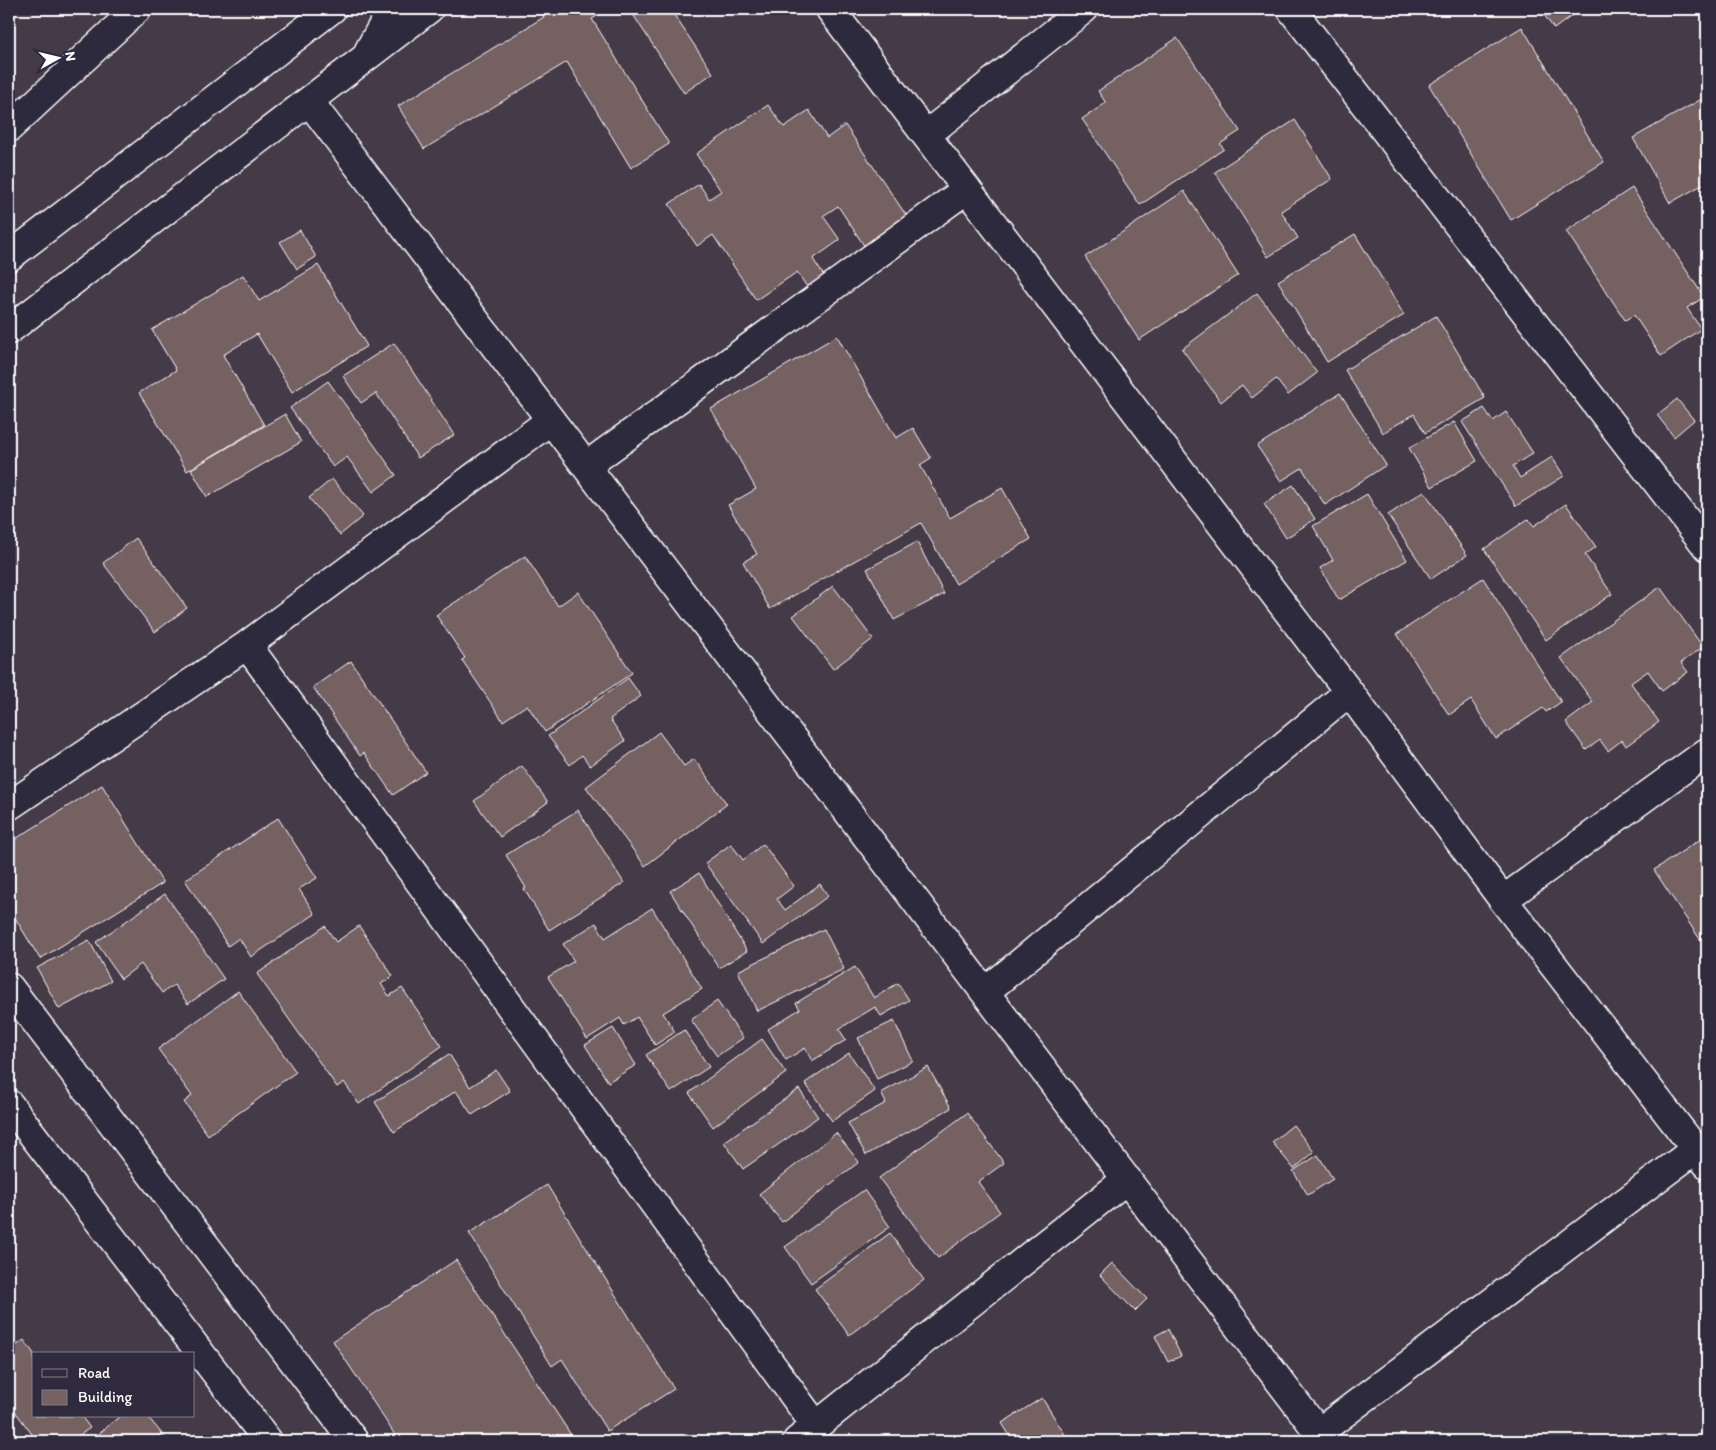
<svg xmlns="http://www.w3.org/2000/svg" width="1716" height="1450" viewBox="0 0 1716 1450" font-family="Itim,sans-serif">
	<rect width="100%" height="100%" fill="#443a48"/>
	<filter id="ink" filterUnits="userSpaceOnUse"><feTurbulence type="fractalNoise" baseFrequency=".02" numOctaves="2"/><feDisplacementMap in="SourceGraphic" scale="10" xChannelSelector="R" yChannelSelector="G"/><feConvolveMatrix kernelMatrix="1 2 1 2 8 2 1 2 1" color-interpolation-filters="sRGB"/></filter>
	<g filter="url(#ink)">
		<path fill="#756162" stroke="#fff" d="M 539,9 L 609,9 L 592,19 L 669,144 L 631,168 L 567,62 L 424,149 L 398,106 L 544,17 Z
			M 645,9 L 670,9 L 713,73 L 684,93 L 634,16 Z
			M 1540,9 L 1581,9 L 1554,29 Z
			M 1522,27 L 1604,162 L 1511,220 L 1429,85 Z
			M 1177,38 L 1240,131 L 1220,144 L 1224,149 L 1140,205 L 1082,119 L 1106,103 L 1098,91 Z
			M 1707,96 L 1707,160 L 1700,165 L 1707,182 L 1670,203 L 1633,138 Z
			M 768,105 L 784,127 L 809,110 L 827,138 L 845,125 L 908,218 L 865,247 L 838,206 L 823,216 L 840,240 L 813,259 L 826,279 L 809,290 L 797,272 L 756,300 L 713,235 L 697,246 L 669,204 L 699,184 L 709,199 L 721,191 L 696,154 Z
			M 1295,120 L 1332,179 L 1281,211 L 1298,238 L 1268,257 L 1215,172 Z
			M 1632,188 L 1704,297 L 1687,308 L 1701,329 L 1661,356 L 1634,315 L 1625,320 L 1566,231 Z
			M 1184,191 L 1238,275 L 1139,340 L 1085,257 Z
			M 300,230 L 316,257 L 297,269 L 280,242 Z
			M 1355,234 L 1404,315 L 1327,362 L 1278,281 Z
			M 318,265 L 367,346 L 292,392 L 257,334 L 223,355 L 264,425 L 187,471 L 139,393 L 176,370 L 152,330 L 243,275 L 259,301 Z
			M 1257,293 L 1317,373 L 1288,395 L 1276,379 L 1252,398 L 1242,385 L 1221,402 L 1182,349 Z
			M 1436,316 L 1485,398 L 1425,433 L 1414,414 L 1383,433 L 1345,370 Z
			M 837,336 L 896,438 L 913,428 L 931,458 L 920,465 L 950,518 L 1002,488 L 1031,539 L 956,584 L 921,523 L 770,609 L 743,562 L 757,554 L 728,505 L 756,489 L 711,409 Z
			M 394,343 L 454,435 L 418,458 L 376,393 L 361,403 L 343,376 Z
			M 328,381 L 396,475 L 373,492 L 347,457 L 333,467 L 290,408 Z
			M 1340,393 L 1386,465 L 1325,505 L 1302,468 L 1281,481 L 1257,446 Z
			M 1677,399 L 1694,420 L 1674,437 L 1657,415 Z
			M 1484,408 L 1493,421 L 1506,412 L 1533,453 L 1513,466 L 1520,478 L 1552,457 L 1564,476 L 1516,506 L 1462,422 Z
			M 285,414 L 301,442 L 207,497 L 191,469 Z
			M 1454,422 L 1477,461 L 1432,487 L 1409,448 Z
			M 1707,462 L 1707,479 L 1701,464 Z
			M 332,479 L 363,516 L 340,535 L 309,498 Z
			M 1293,485 L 1315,519 L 1286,538 L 1264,504 Z
			M 1424,491 L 1467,555 L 1431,579 L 1388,515 Z
			M 1367,494 L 1407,560 L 1339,600 L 1320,568 L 1333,560 L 1313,526 Z
			M 1566,504 L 1596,547 L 1585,555 L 1612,594 L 1546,640 L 1484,549 L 1528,519 L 1534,526 Z
			M 136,538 L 187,608 L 155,632 L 103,563 Z
			M 917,542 L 944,594 L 894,620 L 867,569 Z
			M 525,556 L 558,606 L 578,592 L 632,673 L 545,732 L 527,705 L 503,721 L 462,660 L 465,658 L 436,615 Z
			M 1483,578 L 1561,702 L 1546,712 L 1543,708 L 1496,739 L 1471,700 L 1449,715 L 1397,634 Z
			M 833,586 L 873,639 L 833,669 L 793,616 Z
			M 1660,587 L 1703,647 L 1681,663 L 1688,672 L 1662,691 L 1648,671 L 1631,683 L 1659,722 L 1626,746 L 1622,740 L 1608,751 L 1600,740 L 1586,750 L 1566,722 L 1593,702 L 1561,658 Z
			M 351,661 L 426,772 L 393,795 L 364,753 L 360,756 L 313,687 Z
			M 628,678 L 641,696 L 610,719 L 625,741 L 590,766 L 582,755 L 570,765 L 548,736 Z
			M 659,732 L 684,766 L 694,759 L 727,804 L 645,866 L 586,787 Z
			M 522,766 L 548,802 L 500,837 L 474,801 Z
			M 102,785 L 163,883 L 40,959 L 9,908 L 9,843 Z
			M 578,810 L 624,883 L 549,930 L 524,889 L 526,888 L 506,855 Z
			M 278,818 L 317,878 L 299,889 L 315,914 L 251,957 L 239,938 L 228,946 L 185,880 Z
			M 1707,835 L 1707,950 L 1654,870 Z
			M 731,844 L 743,860 L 763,844 L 794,886 L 777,899 L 785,910 L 820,884 L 828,896 L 763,944 L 705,863 Z
			M 699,873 L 747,951 L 719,968 L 670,891 Z
			M 165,894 L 224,979 L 188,1004 L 174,985 L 162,993 L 141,964 L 121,979 L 96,942 Z
			M 652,908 L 702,989 L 663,1013 L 675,1032 L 655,1045 L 637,1017 L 624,1025 L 620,1018 L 587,1039 L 548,977 L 574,961 L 563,944 L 596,923 L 605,938 Z
			M 325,926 L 336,942 L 359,926 L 393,976 L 381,984 L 389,996 L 402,988 L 442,1046 L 359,1104 L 344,1082 L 337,1087 L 257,974 Z
			M 824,929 L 844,969 L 757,1011 L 738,971 Z
			M 89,940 L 111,981 L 59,1009 L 37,968 Z
			M 855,967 L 874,998 L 898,983 L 909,1000 L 881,1016 L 875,1007 L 839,1029 L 846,1040 L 812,1061 L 805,1048 L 786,1060 L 768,1029 L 800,1009 L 796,1003 Z
			M 238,991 L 296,1072 L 208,1135 L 184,1102 L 192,1096 L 158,1049 Z
			M 717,1001 L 743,1038 L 717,1056 L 691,1020 Z
			M 894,1021 L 913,1061 L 877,1079 L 858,1038 Z
			M 613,1028 L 636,1065 L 608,1082 L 585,1045 Z
			M 684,1030 L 709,1067 L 671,1092 L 646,1055 Z
			M 762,1039 L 786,1073 L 713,1127 L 689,1093 Z
			M 849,1053 L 875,1091 L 832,1121 L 805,1083 Z
			M 449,1054 L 470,1087 L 496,1070 L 510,1091 L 472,1115 L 456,1091 L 394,1132 L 375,1102 Z
			M 928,1067 L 951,1108 L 866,1155 L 848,1123 L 886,1103 L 881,1093 Z
			M 799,1089 L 818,1117 L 743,1169 L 724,1142 Z
			M 967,1113 L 1004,1163 L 978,1182 L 1000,1212 L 938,1258 L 879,1178 Z
			M 1293,1125 L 1314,1152 L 1294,1169 L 1272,1142 Z
			M 836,1133 L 859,1162 L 782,1222 L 759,1194 Z
			M 1318,1155 L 1333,1179 L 1308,1195 L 1293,1171 Z
			M 547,1185 L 674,1389 L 607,1431 L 562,1359 L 552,1366 L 469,1233 Z
			M 864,1190 L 890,1227 L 811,1283 L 785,1247 Z
			M 890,1233 L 924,1280 L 849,1335 L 815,1289 Z
			M 456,1260 L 575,1441 L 399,1441 L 333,1341 Z
			M 1112,1263 L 1147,1299 L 1135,1311 L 1100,1275 Z
			M 1168,1329 L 1181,1356 L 1168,1362 L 1155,1336 Z
			M 24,1340 L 34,1354 L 34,1416 L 81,1416 L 90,1428 L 71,1441 L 37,1441 L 9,1403 L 9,1351 Z
			M 1042,1398 L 1069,1441 L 1013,1441 L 1002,1423 Z
			M 120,1416 L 147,1416 L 168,1441 L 90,1441 Z"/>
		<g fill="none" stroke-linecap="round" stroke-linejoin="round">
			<defs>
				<path id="minor" d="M 830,9 L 1349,692 L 1503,900 L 1707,1164
					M 1291,9 L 1707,547
					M 369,50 L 392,9
					M 309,101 L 1325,1441
					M 9,128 L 137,9
					M 926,135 L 1084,9
					M 9,257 L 332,9
					M 9,330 L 429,9
					M 586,466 L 967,189
					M 247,645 L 816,1426
					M 9,806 L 247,645 L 551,420
					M 1503,900 L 1707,752
					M 9,987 L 354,1441
					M 985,992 L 1349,692
					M 9,1104 L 268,1441
					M 1319,1432 L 1696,1149
					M 797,1441 L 1127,1179"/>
			</defs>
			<use href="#minor" stroke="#fff" stroke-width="31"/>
			<use href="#minor" stroke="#2f2a3d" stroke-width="28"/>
		</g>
	</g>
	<rect width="1716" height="1450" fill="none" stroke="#2f2a3d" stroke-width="30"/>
	<rect x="15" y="15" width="1686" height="1420" fill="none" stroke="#fff" stroke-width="2" filter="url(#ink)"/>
	<rect x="32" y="1352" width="162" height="65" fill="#2f2a3d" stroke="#827f8b"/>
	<rect x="42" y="1369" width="25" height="8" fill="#2f2a3d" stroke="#827f8b"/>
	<text x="78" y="1378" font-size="15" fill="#ffffff">Road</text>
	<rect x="42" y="1390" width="25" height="15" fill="#756162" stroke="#827f8b"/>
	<text x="78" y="1402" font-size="15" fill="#ffffff">Building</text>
	<g transform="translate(58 58) rotate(82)" stroke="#2f2a3d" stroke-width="4" paint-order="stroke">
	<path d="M0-4L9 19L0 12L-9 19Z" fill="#ffffff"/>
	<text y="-8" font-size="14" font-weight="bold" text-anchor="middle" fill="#ffffff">N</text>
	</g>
</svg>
